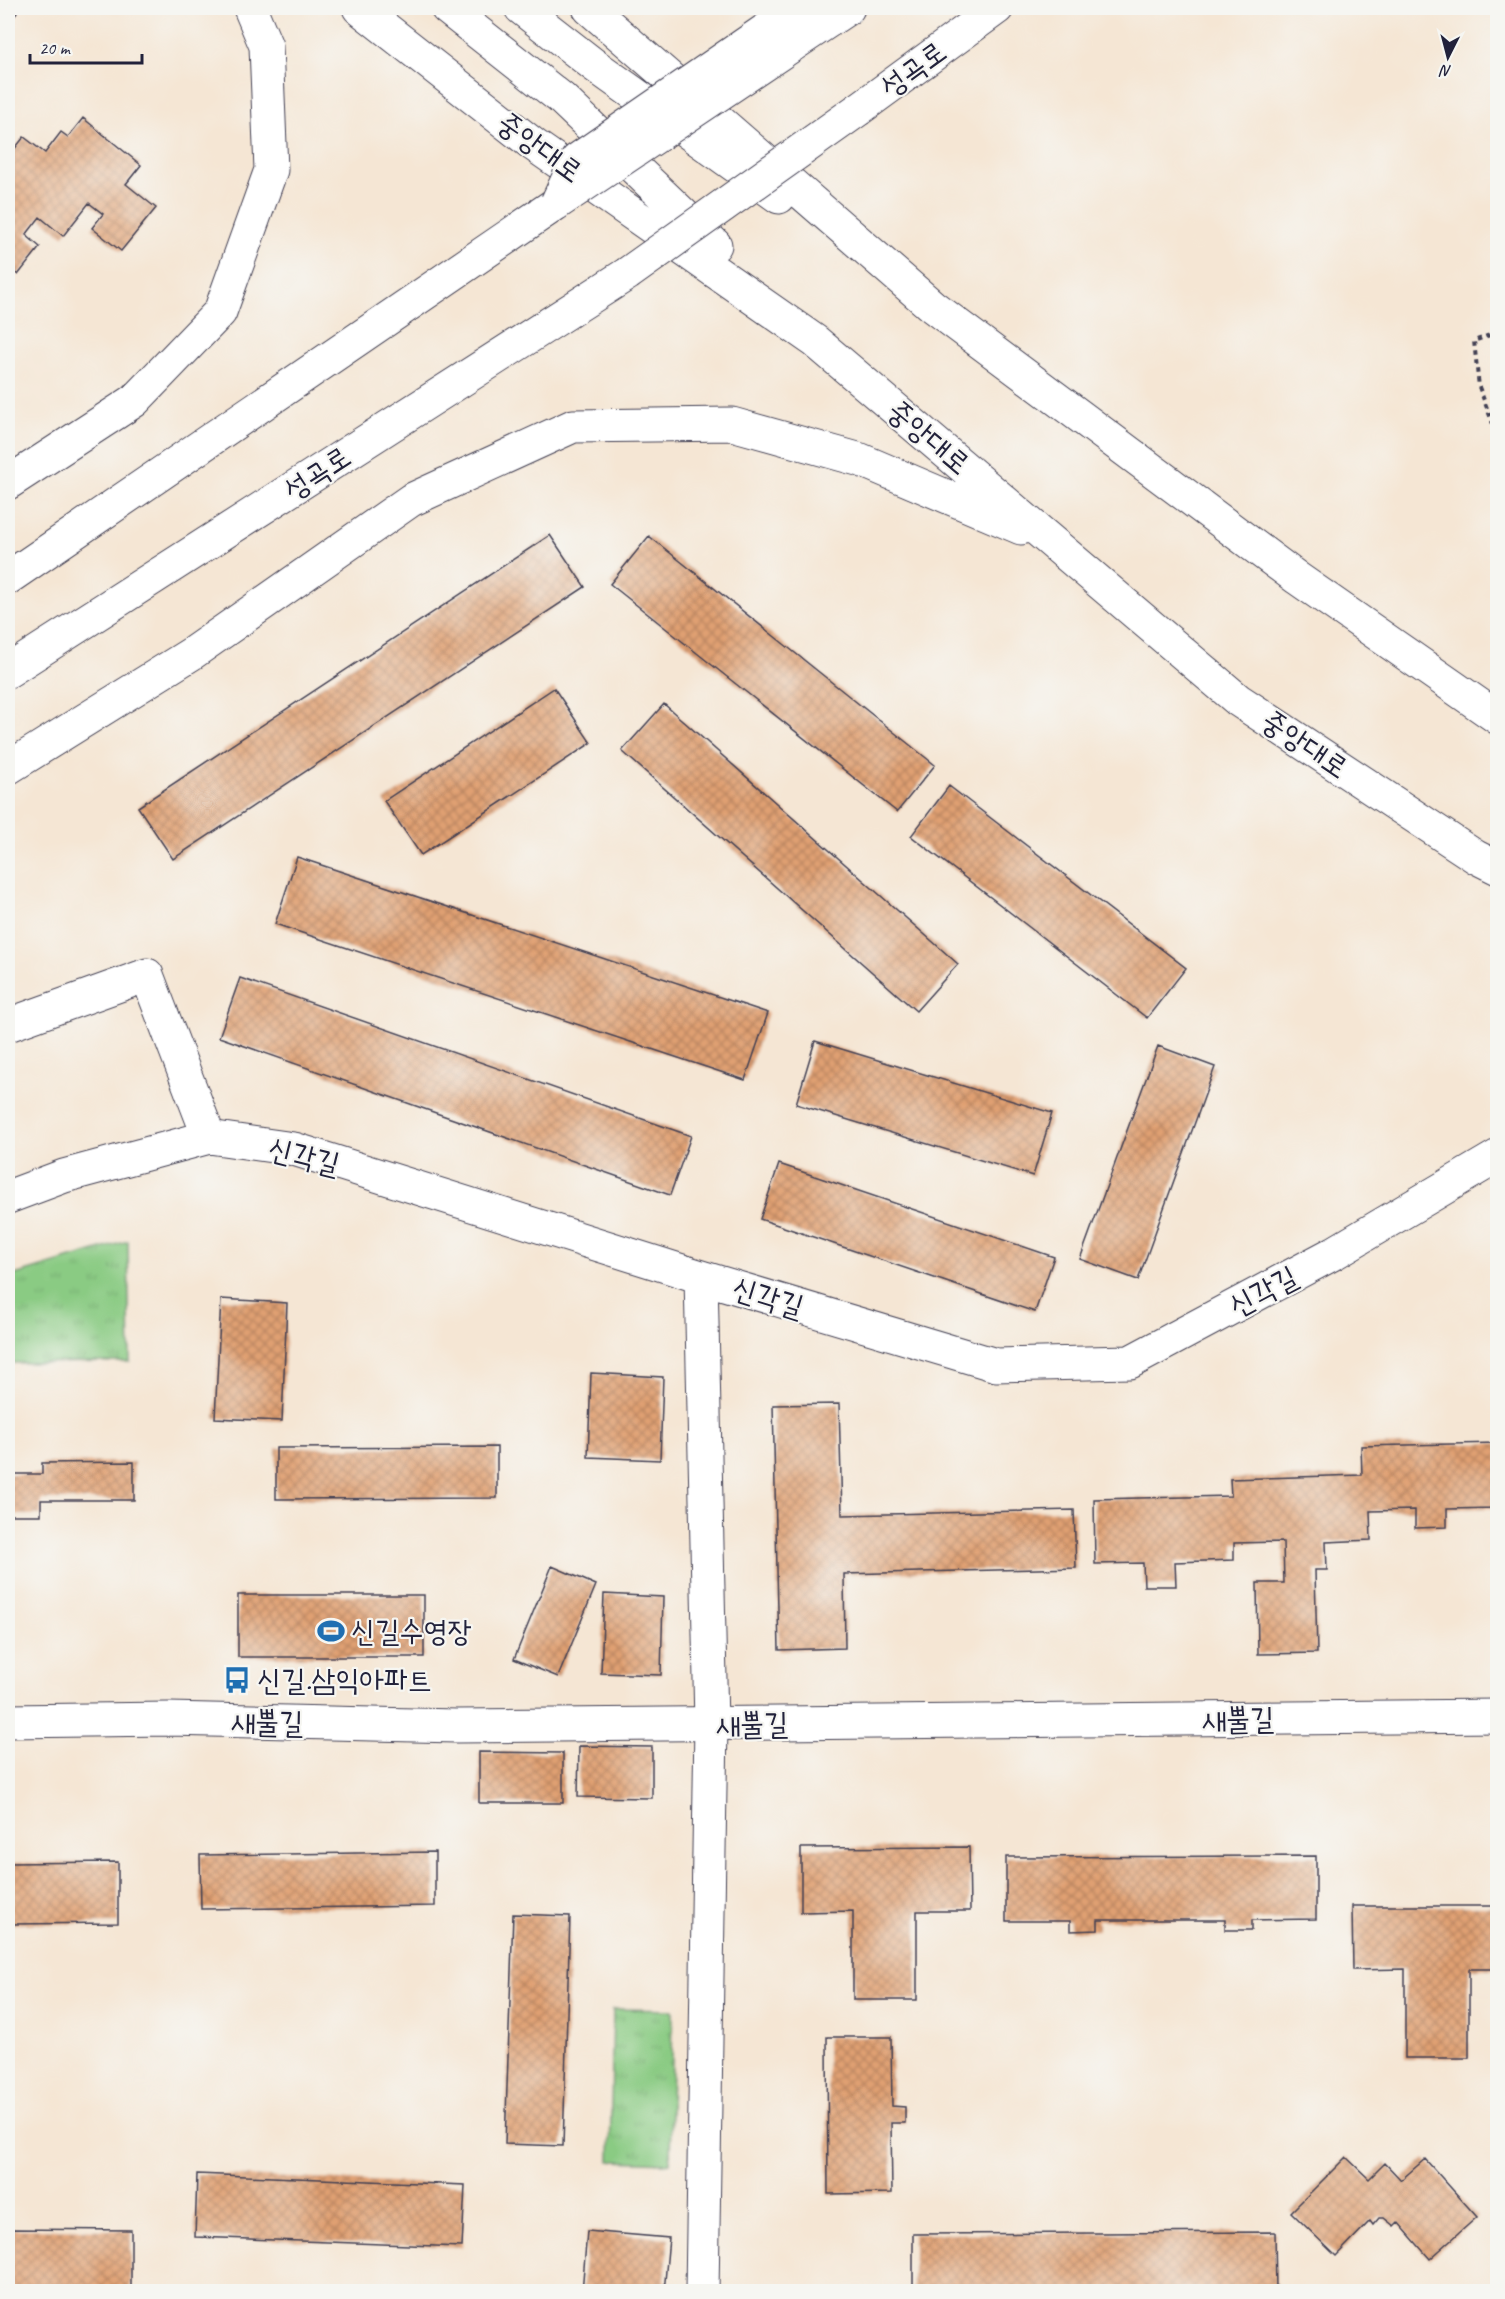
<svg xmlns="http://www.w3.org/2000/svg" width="1505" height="2299" viewBox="0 0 1505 2299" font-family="Caveat,'Poor Story',sans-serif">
	<defs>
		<pattern id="park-tufts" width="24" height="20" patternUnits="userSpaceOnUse" patternTransform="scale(1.5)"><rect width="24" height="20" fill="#8acb83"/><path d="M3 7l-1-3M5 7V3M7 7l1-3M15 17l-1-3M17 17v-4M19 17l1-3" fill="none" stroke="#77ae72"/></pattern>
		<pattern id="building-cross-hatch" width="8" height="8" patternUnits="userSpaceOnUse" patternTransform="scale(1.5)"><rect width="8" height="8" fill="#e0a072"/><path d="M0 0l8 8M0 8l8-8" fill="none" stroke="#b5825f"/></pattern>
	</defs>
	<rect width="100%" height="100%" fill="#f6f6f2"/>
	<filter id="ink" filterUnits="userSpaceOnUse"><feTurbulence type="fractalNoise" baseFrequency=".0167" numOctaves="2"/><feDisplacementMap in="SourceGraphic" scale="12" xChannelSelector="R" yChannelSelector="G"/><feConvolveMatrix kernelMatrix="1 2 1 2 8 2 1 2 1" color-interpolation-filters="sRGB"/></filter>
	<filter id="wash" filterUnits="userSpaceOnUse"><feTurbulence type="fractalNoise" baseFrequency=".008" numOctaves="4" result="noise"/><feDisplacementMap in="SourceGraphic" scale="24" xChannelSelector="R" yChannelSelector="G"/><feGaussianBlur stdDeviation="1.35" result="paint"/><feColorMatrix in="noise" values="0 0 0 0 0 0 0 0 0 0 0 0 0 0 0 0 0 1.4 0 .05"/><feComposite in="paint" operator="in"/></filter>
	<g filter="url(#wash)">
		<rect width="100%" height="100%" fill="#f5e6d4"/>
		<path fill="url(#park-tufts)" stroke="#56765f" stroke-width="1.5" d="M 128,1241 L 130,1362 L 8,1363 L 8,1277 Z
			M 613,2009 L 673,2010 L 670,2163 L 610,2161 Z"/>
		<g id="blocks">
			<path fill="url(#building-cross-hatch)" d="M 8,8 L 17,13 L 8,23 Z
				M 83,118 L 141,165 L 126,184 L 156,208 L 121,251 L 92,228 L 103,214 L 89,203 L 63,236 L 40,217 L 26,235 L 40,247 L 18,275 L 8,267 L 8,157 L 24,137 L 45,153 L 61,132 L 68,137 Z
				M 550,535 L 585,587 L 173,859 L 138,807 Z
				M 649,536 L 935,765 L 897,812 L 610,584 Z
				M 554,688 L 591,743 L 421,855 L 384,801 Z
				M 664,704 L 958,964 L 916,1011 L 622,751 Z
				M 949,786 L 1186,968 L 1147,1018 L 911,836 Z
				M 297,857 L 768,1013 L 745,1080 L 275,924 Z
				M 240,978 L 691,1136 L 670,1195 L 219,1037 Z
				M 815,1041 L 1052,1113 L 1033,1176 L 796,1104 Z
				M 1158,1046 L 1215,1067 L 1138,1280 L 1080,1259 Z
				M 779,1164 L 1054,1257 L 1035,1312 L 760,1219 Z
				M 221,1299 L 287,1303 L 282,1421 L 215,1418 Z
				M 591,1373 L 663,1377 L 660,1460 L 588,1457 Z
				M 839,1404 L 842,1515 L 1074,1510 L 1076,1568 L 844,1574 L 845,1648 L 779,1650 L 773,1405 Z
				M 1498,1443 L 1498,1508 L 1447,1509 L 1447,1527 L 1415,1528 L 1415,1510 L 1370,1511 L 1371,1540 L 1326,1542 L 1327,1570 L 1315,1570 L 1317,1653 L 1258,1654 L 1257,1583 L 1284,1583 L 1283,1542 L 1234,1543 L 1234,1560 L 1175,1562 L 1176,1586 L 1144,1586 L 1143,1563 L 1095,1564 L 1094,1499 L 1231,1496 L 1230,1479 L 1362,1475 L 1361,1446 Z
				M 497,1447 L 497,1498 L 276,1499 L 276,1448 Z
				M 134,1462 L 134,1500 L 41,1500 L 41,1515 L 8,1515 L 8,1474 L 42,1474 L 42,1463 Z
				M 552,1566 L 596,1585 L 558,1677 L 514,1659 Z
				M 604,1594 L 663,1597 L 661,1675 L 601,1673 Z
				M 238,1595 L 424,1595 L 424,1657 L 238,1657 Z
				M 579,1746 L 652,1747 L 652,1798 L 578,1797 Z
				M 479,1752 L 563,1753 L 563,1803 L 479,1803 Z
				M 969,1847 L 970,1911 L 917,1911 L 917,2000 L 853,2000 L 853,1911 L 801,1912 L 801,1848 Z
				M 435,1852 L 435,1906 L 201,1909 L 200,1855 Z
				M 1316,1856 L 1316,1919 L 1252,1920 L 1252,1930 L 1225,1930 L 1225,1920 L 1098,1920 L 1098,1930 L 1070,1931 L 1070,1921 L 1006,1921 L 1006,1857 Z
				M 118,1862 L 118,1923 L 8,1924 L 8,1863 Z
				M 1352,1906 L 1498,1906 L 1498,1969 L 1469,1969 L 1469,2058 L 1405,2058 L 1405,1969 L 1353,1970 Z
				M 513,1914 L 570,1916 L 563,2146 L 505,2144 Z
				M 827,2037 L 891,2037 L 892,2106 L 905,2107 L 905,2123 L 891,2123 L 892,2193 L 828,2194 Z
				M 1346,2157 L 1369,2179 L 1385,2163 L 1401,2180 L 1425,2159 L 1477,2217 L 1430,2259 L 1398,2222 L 1394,2226 L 1384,2218 L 1379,2218 L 1373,2225 L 1370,2221 L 1336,2256 L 1291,2212 Z
				M 197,2174 L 465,2185 L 462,2247 L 195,2237 Z
				M 8,2229 L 131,2230 L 131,2292 L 8,2291 Z
				M 587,2231 L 669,2238 L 664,2292 L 582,2292 Z
				M 1275,2232 L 1276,2292 L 913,2292 L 913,2234 Z"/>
		</g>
	</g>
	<g filter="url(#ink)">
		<use href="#blocks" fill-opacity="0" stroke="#423f52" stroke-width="1.5"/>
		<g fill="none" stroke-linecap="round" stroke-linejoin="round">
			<defs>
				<path id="street" d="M 8,1025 L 147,975 L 209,1137
					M 8,1197 L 64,1176 L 209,1137 L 294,1149 L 701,1277 L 996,1365 L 1130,1362 L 1334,1253 L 1498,1156
					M 701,1277 L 711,1724 L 702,2292"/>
				<path id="secondary" d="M 359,8 L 534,145 L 815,341 L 1238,700 L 1476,857 L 1498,868
					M 447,8 L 561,98 L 715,245
					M 521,8 L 594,65 L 779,197
					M 589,8 L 932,306 L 1297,578 L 1498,718
					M 770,27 L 797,8
					M 791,46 L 848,8
					M 859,109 L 997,8
					M 8,483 L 134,401 L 220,312 L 271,170 L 266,46 L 250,8
					M 8,578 L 557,203
					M 8,671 L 627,274
					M 8,768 L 191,654 L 411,500 L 573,426 L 732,424 L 861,460 L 1021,528
					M 8,1721 L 169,1719 L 456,1726 L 1498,1716"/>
			</defs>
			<use href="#street" stroke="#423f52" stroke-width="35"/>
			<use href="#secondary" stroke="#423f52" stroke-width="35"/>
			<path stroke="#423f52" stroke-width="4" stroke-dasharray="4.5 4.5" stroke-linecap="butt" d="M 1498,332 L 1474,341 L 1479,387 L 1498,437"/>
			<use href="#street" stroke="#fff" stroke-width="33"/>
			<use href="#secondary" stroke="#fff" stroke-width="33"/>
			<defs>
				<path id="secondary-bridge" d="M 557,203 L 577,160 L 770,27
					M 557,203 L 791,46
					M 627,274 L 859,109"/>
			</defs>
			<use href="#secondary-bridge" stroke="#423f52" stroke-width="35" stroke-linecap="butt"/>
			<use href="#secondary-bridge" stroke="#fff" stroke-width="33"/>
		</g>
	</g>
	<defs>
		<symbol id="stadium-bare" viewBox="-9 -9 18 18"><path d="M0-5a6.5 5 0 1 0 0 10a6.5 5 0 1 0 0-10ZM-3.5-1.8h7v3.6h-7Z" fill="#1f6fb2" stroke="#f6f6f2" stroke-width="2.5" paint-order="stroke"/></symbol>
		<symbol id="bus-bare" viewBox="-9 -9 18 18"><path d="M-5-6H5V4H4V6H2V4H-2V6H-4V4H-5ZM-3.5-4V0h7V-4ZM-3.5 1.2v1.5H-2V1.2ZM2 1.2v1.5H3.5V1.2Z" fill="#1f6fb2" stroke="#f6f6f2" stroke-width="2.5" paint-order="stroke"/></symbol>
	</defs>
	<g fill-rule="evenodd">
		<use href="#stadium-bare" x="312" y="1612" width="38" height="38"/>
		<use href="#bus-bare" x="218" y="1661" width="38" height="38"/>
	</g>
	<g text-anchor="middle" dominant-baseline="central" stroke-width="4.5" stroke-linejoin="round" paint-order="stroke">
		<g font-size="30" fill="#22223b" stroke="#f6f6f2">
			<text transform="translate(913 69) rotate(-36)">성곡로</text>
			<text transform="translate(540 147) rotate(36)">중앙대로</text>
			<text transform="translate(929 437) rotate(40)">중앙대로</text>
			<text transform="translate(317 473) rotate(-33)">성곡로</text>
			<text transform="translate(1305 744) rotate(34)">중앙대로</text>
			<text transform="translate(304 1156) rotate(14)">신각길</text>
			<text transform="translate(1263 1291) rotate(-28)">신각길</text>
			<text transform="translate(768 1297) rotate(17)">신각길</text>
			<text transform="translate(1238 1719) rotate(-1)">새뿔길</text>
			<text transform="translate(267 1722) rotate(1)">새뿔길</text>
			<text transform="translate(752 1724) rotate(-1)">새뿔길</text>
		</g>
		<g font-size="30" fill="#22223b" stroke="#f6f6f2" text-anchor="start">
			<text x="351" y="1631">신길수영장</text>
			<text x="257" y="1680">신길.삼익아파트</text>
		</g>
	</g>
	<rect width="1505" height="2299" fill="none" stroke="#f6f6f2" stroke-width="30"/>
	<g transform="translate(1448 57) rotate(186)" stroke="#f6f6f2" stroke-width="4.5" paint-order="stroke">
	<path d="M0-4.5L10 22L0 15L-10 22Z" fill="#22223b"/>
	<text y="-9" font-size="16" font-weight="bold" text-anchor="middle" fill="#22223b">N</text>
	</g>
	<path d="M30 54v9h112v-9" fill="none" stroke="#22223b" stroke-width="3"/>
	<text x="39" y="54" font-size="18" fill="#22223b" stroke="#f6f6f2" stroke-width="4.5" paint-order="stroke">20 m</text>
</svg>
